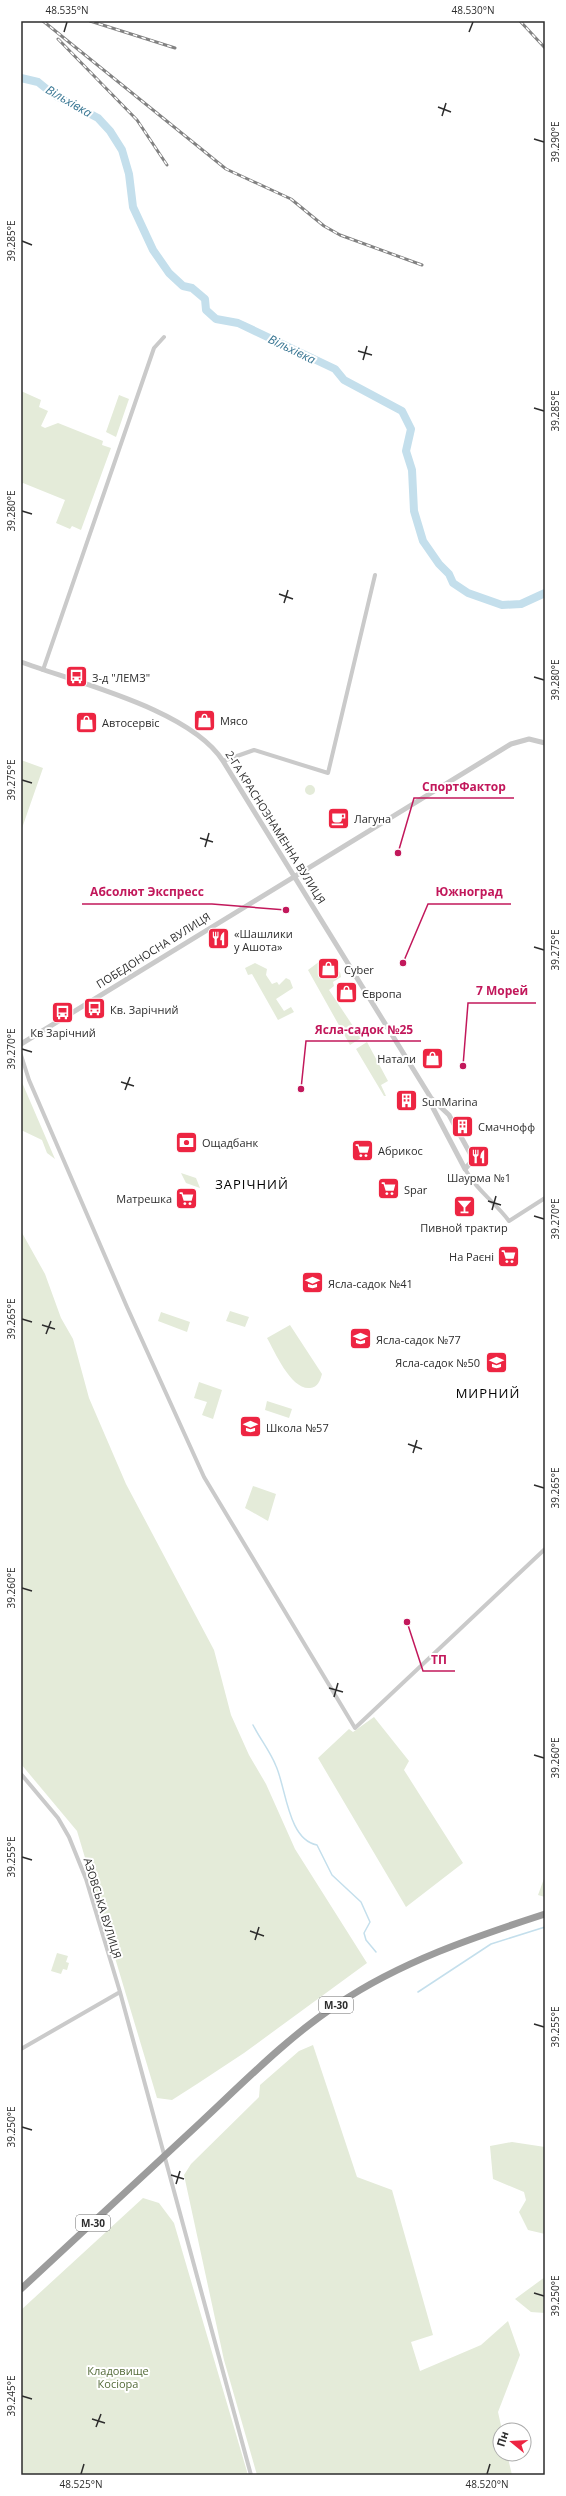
<svg xmlns="http://www.w3.org/2000/svg" width="566" height="2496" viewBox="0 0 566 2496" font-family="'Open Sans',sans-serif">
	<rect width="100%" height="100%" fill="#fff"/>
	<path fill="#e4ebd9" d="M 21,391 L 41,400 L 39,407 L 48,411 L 41,426 L 45,428 L 58,423 L 103,441 L 102,445 L 111,448 L 81,530 L 72,526 L 70,529 L 56,523 L 65,500 L 23,483 L 21,485 Z
		M 119,395 L 129,399 L 116,437 L 106,432 Z
		M 21,760 L 43,768 L 21,831 Z
		M305 790a5 5 0 1 1 10 0a5 5 0 1 1-10 0Z
		M 320,961 L 328,975 L 336,970 L 340,972 L 341,977 L 333,982 L 334,986 L 329,990 L 361,1038 L 350,1045 L 308,970 Z
		M 255,963 L 267,969 L 266,975 L 272,984 L 277,982 L 279,985 L 286,978 L 290,980 L 293,988 L 276,999 L 284,1011 L 291,1007 L 294,1012 L 278,1020 L 252,974 L 248,975 L 245,968 Z
		M 367,1042 L 388,1081 L 381,1085 L 386,1096 L 384,1096 L 356,1049 Z
		M 21,1080 L 55,1159 L 47,1153 L 42,1140 L 21,1130 Z
		M 181,1173 L 196,1178 L 200,1188 L 186,1183 Z
		M 21,1231 L 45,1274 L 61,1318 L 73,1339 L 89,1398 L 126,1484 L 214,1650 L 231,1715 L 249,1755 L 266,1784 L 295,1849 L 367,1963 L 244,2053 L 197,2084 L 172,2100 L 157,2098 L 77,1831 L 21,1764 Z
		M 230,1311 L 249,1317 L 245,1327 L 226,1321 Z
		M 161,1312 L 190,1322 L 187,1332 L 158,1321 Z
		M 290,1325 L 322,1374 C 320,1381 318,1387 310,1388 C 291,1390 275,1352 267,1338 Z
		M 199,1382 L 222,1390 L 213,1419 L 202,1415 L 207,1402 L 194,1398 Z
		M 267,1401 L 292,1409 L 289,1418 L 265,1410 Z
		M 253,1486 L 276,1494 L 268,1521 L 245,1508 Z
		M 374,1717 L 409,1761 L 404,1770 L 463,1863 L 406,1907 L 318,1758 L 349,1729 L 353,1732 Z
		M 545,1876 L 545,1897 L 538,1895 Z
		M 57,1953 L 68,1956 L 66,1962 L 69,1963 L 67,1970 L 63,1969 L 61,1974 L 51,1971 Z
		M 313,2045 L 357,2177 L 392,2190 L 433,2335 L 411,2342 L 420,2371 L 481,2345 L 508,2321 L 520,2355 L 498,2412 L 502,2430 L 500,2430 L 500,2454 L 507,2454 L 512,2475 L 257,2475 L 224,2360 L 184,2175 L 191,2164 L 259,2097 L 260,2085 L 299,2051 Z
		M 512,2142 L 545,2147 L 545,2234 L 528,2230 L 519,2212 L 526,2200 L 524,2192 L 493,2179 L 490,2146 Z
		M 143,2198 L 159,2203 L 174,2223 L 248,2475 L 21,2475 L 21,2310 Z
		M 545,2277 L 545,2313 L 531,2312 L 515,2299 Z"/>
	<g fill="none" stroke-linecap="round" stroke-linejoin="round">
		<path stroke="#c4dfec" stroke-width="1.5" d="M 253,1725 C 260,1739 270,1751 276,1766 C 286,1788 288,1840 317,1845 L 332,1875 L 361,1902 L 370,1922 L 364,1933 L 366,1940 L 376,1952
			M 418,1992 L 491,1944 L 545,1927"/>
		<path stroke="#c4dfec" stroke-width="8" d="M 21,78 L 38,82 L 54,95 L 98,118 L 110,131 L 122,150 L 129,174 L 133,207 L 153,250 L 169,273 L 183,286 L 192,288 L 205,299 L 206,310 L 216,319 L 238,323 L 335,369 L 344,380 L 402,411 L 411,429 L 406,451 L 412,470 L 414,511 L 423,541 L 439,564 L 449,574 L 453,583 L 468,593 L 502,605 L 521,604 L 545,593"/>
		<path stroke="#cacaca" stroke-width="4" d="M 43,670 L 154,348 L 164,337
			M 223,761 L 254,750 L 328,773 L 375,575
			M 21,1055 L 29,1080 L 127,1307 L 204,1477 L 355,1728 L 545,1549
			M 465,1169 C 476,1190 495,1202 509,1221 L 545,1198
			M 21,1774 L 58,1818 L 69,1837 L 86,1879 L 120,1992 L 251,2475
			M 21,2049 L 120,1992"/>
		<path stroke="#cacaca" stroke-width="5" d="M 21,662 C 78,683 191,710 223,761 L 431,1098 L 449,1115 L 471,1155 L 472,1161 L 465,1169 L 433,1108 L 431,1098
			M 21,1044 L 511,744 L 529,739 L 545,743"/>
		<path stroke="#9c9c9c" stroke-width="7" d="M 21,2289 C 81,2234 141,2178 201,2122 C 245,2081 288,2037 338,2004 C 400,1962 474,1937 545,1914"/>
		<defs>
			<path id="rail" d="M 43,21 L 226,169 L 291,199 L 324,226 L 340,235 L 422,265
				M 90,21 L 175,48
				M 520,21 L 545,48
				M 58,39 L 137,120 L 167,165"/>
		</defs>
		<use href="#rail" stroke="#828282" stroke-width="3"/>
		<use href="#rail" stroke="#fff" stroke-width="1.5" stroke-dasharray="4.5" stroke-linecap="butt"/>
	</g>
	<path fill="none" stroke="#2d2d2d" stroke-width="1.5" d="M 64,32 L 67,22M 469,32 L 473,22M 438,107 L 451,112M 442,116 L 446,103M 534,139 L 544,142M 22,241 L 32,245M 358,351 L 372,355M 363,360 L 367,346M 534,408 L 544,411M 22,511 L 32,514M 279,594 L 293,599M 284,603 L 288,590M 534,677 L 544,680M 22,780 L 32,783M 200,838 L 213,842M 205,847 L 209,833M 534,947 L 544,950M 22,1049 L 32,1052M 121,1082 L 134,1086M 125,1090 L 130,1077M 488,1201 L 501,1205M 492,1210 L 496,1196M 534,1216 L 544,1219M 22,1319 L 32,1322M 42,1325 L 55,1329M 46,1334 L 51,1321M 408,1444 L 422,1449M 413,1453 L 417,1440M 534,1485 L 544,1488M 22,1588 L 32,1591M 329,1688 L 343,1692M 334,1697 L 338,1683M 534,1755 L 544,1758M 22,1857 L 32,1860M 250,1931 L 264,1936M 255,1940 L 259,1927M 534,2024 L 544,2027M 22,2127 L 32,2130M 171,2175 L 184,2179M 176,2184 L 180,2171M 534,2293 L 544,2296M 22,2396 L 32,2399M 92,2419 L 105,2423M 96,2427 L 101,2414M 81,2474 L 84,2464M 487,2474 L 490,2464"/>
	<defs>
		<symbol id="bus-square" viewBox="-11 -11 22 22"><rect x="-9" y="-9" width="18" height="18" rx="4" fill="#ed2542" stroke="#fff"/><path d="M-5-6H5V4H4V6H2V4H-2V6H-4V4H-5ZM-3.5-4V0h7V-4ZM-3.5 1.2v1.5H-2V1.2ZM2 1.2v1.5H3.5V1.2Z" fill="#fff"/></symbol>
		<symbol id="shop-square" viewBox="-11 -11 22 22"><rect x="-9" y="-9" width="18" height="18" rx="4" fill="#ed2542" stroke="#fff"/><path d="M-5-2.5h2.3a2.7 3.5 0 0 1 5.4 0H5L5.5 6h-11ZM-1.5-2.5h3a1.5 2.3 0 0 0-3 0Z" fill="#fff"/></symbol>
		<symbol id="cafe-square" viewBox="-11 -11 22 22"><rect x="-9" y="-9" width="18" height="18" rx="4" fill="#ed2542" stroke="#fff"/><path d="M-5.5-4.5H6V0H3Q3 3.5 0 3.5H-2.5Q-5.5 3.5-5.5 0ZM3-3.2v2h1.7v-2ZM-6 4.5H4V6H-6Z" fill="#fff"/></symbol>
		<symbol id="restaurant-square" viewBox="-11 -11 22 22"><rect x="-9" y="-9" width="18" height="18" rx="4" fill="#ed2542" stroke="#fff"/><path d="M-5-6h1v4h1v-4h1v4h1v-4h1v5L-1.5 .5V6h-2V.5L-5-1ZM5-6V6H3V1.5H1.5Q1.5-4 5-6Z" fill="#fff"/></symbol>
		<symbol id="building-square" viewBox="-11 -11 22 22"><rect x="-9" y="-9" width="18" height="18" rx="4" fill="#ed2542" stroke="#fff"/><path d="M-4-6H4V6H1V3H-1V6H-4ZM-2.5-4.3h1.7v1.8h-1.7ZM.8-4.3h1.7v1.8H.8ZM-2.5-1h1.7V.8h-1.7ZM.8-1h1.7V.8H.8Z" fill="#fff"/></symbol>
		<symbol id="bank-square" viewBox="-11 -11 22 22"><rect x="-9" y="-9" width="18" height="18" rx="4" fill="#ed2542" stroke="#fff"/><path d="M-6-4H6V4H-6ZM0-2.3a2.3 2.3 0 1 0 0 4.6a2.3 2.3 0 1 0 0-4.6Z" fill="#fff"/></symbol>
		<symbol id="supermarket-square" viewBox="-11 -11 22 22"><rect x="-9" y="-9" width="18" height="18" rx="4" fill="#ed2542" stroke="#fff"/><path d="M-6-5.5h2.5l.6 2H6L4.5 2H-2.5L-4.4-4H-6ZM-1.5 3.2a1.3 1.3 0 1 0 .1 0ZM3 3.2a1.3 1.3 0 1 0 .1 0Z" fill="#fff"/></symbol>
		<symbol id="bar-square" viewBox="-11 -11 22 22"><rect x="-9" y="-9" width="18" height="18" rx="4" fill="#ed2542" stroke="#fff"/><path d="M-6-5H6L.8 .8V4.5H3.5V6h-7V4.5H-.8V.8Z" fill="#fff"/></symbol>
		<symbol id="school-square" viewBox="-11 -11 22 22"><rect x="-9" y="-9" width="18" height="18" rx="4" fill="#ed2542" stroke="#fff"/><path d="M0-5L7-2L0 1L-7-2ZM-4 1L0 2.5L4 1V4Q0 6-4 4Z" fill="#fff"/></symbol>
	</defs>
	<g fill-rule="evenodd">
		<use href="#bus-square" x="64" y="664" width="25" height="25"/>
		<use href="#shop-square" x="192" y="708" width="25" height="25"/>
		<use href="#shop-square" x="74" y="710" width="25" height="25"/>
		<use href="#cafe-square" x="326" y="806" width="25" height="25"/>
		<use href="#restaurant-square" x="206" y="926" width="25" height="25"/>
		<use href="#shop-square" x="316" y="956" width="25" height="25"/>
		<use href="#shop-square" x="334" y="980" width="25" height="25"/>
		<use href="#bus-square" x="82" y="996" width="25" height="25"/>
		<use href="#bus-square" x="50" y="1000" width="25" height="25"/>
		<use href="#shop-square" x="420" y="1046" width="25" height="25"/>
		<use href="#building-square" x="394" y="1088" width="25" height="25"/>
		<use href="#building-square" x="450" y="1114" width="25" height="25"/>
		<use href="#bank-square" x="174" y="1130" width="25" height="25"/>
		<use href="#supermarket-square" x="350" y="1138" width="25" height="25"/>
		<use href="#restaurant-square" x="466" y="1144" width="25" height="25"/>
		<use href="#supermarket-square" x="376" y="1176" width="25" height="25"/>
		<use href="#supermarket-square" x="174" y="1186" width="25" height="25"/>
		<use href="#bar-square" x="452" y="1194" width="25" height="25"/>
		<use href="#supermarket-square" x="496" y="1244" width="25" height="25"/>
		<use href="#school-square" x="300" y="1270" width="25" height="25"/>
		<use href="#school-square" x="348" y="1326" width="25" height="25"/>
		<use href="#school-square" x="484" y="1350" width="25" height="25"/>
		<use href="#school-square" x="238" y="1414" width="25" height="25"/>
	</g>
	<g text-anchor="middle" dominant-baseline="central" stroke-width="4" stroke-linejoin="round" paint-order="stroke">
		<g fill="#fff" stroke="#6c6c6c" stroke-width="1">
			<rect x="319" y="1997" width="34" height="16" rx="3"/>
			<rect x="76" y="2215" width="34" height="16" rx="3"/>
		</g>
		<g font-size="10" font-weight="bold" fill="#2d2d2d">
			<text x="336" y="2005">М-30</text>
			<text x="93" y="2223">М-30</text>
		</g>
		<g font-size="11" fill="#2d2d2d" stroke="#fff" text-anchor="start">
			<text x="92" y="677">З-д "ЛЕМЗ"</text>
			<text x="220" y="720">Мясо</text>
			<text x="102" y="722">Автосервіс</text>
			<text x="354" y="818">Лагуна</text>
			<text x="234" y="933">«Шашлики<tspan x="234" dy="13">у Ашота»</tspan></text>
			<text x="344" y="969">Cyber</text>
			<text x="362" y="993">Європа</text>
			<text x="110" y="1009">Кв. Зарічний</text>
			<text x="63" y="1032" text-anchor="middle">Кв Зарічний</text>
			<text x="416" y="1058" text-anchor="end">Натали</text>
			<text x="422" y="1101">SunMarina</text>
			<text x="478" y="1126">Смачнофф</text>
			<text x="202" y="1142">Ощадбанк</text>
			<text x="378" y="1150">Абрикос</text>
			<text x="479" y="1177" text-anchor="middle">Шаурма №1</text>
			<text x="404" y="1189">Spar</text>
			<text x="172" y="1198" text-anchor="end">Матрешка</text>
			<text x="464" y="1227" text-anchor="middle">Пивной трактир</text>
			<text x="494" y="1256" text-anchor="end">На Раєні</text>
			<text x="328" y="1283">Ясла-садок №41</text>
			<text x="376" y="1339">Ясла-садок №77</text>
			<text x="480" y="1362" text-anchor="end">Ясла-садок №50</text>
			<text x="266" y="1427">Школа №57</text>
		</g>
		<g font-size="11" fill="#2d2d2d" stroke="#fff">
			<text transform="translate(276 827) rotate(58)">2-ГА КРАСНОЗНАМЕННА ВУЛИЦЯ</text>
			<text transform="translate(153 950) rotate(-32)">ПОБЕДОНОСНА ВУЛИЦЯ</text>
			<text transform="translate(103 1908) rotate(73)">АЗОВСЬКА ВУЛИЦЯ</text>
		</g>
		<g font-size="11" fill="#536a38" stroke="#fff">
			<text x="118" y="2370">Кладовище<tspan x="118" dy="13">Косіора</tspan></text>
		</g>
		<g font-size="12" font-style="italic" fill="#377592" stroke="#fff">
			<text transform="translate(69 101) rotate(30)">Вільхівка</text>
			<text transform="translate(292 349) rotate(26)">Вільхівка</text>
		</g>
		<g font-size="13" letter-spacing="1" fill="#000" stroke="#fff">
			<text x="252" y="1184">ЗАРІЧНИЙ</text>
			<text x="488" y="1393">МИРНИЙ</text>
		</g>
	</g>
	<path fill="none" stroke="#c2185b" stroke-width="1.5" d="M398 853L414 798H514M286 910L212 904H82M403 963L428 904H511M463 1066L468 1003H536M301 1089L306 1041H421M407 1622L423 1671H455"/>
	<g fill="#c2185b" stroke="#fff" stroke-width="1.5">
		<circle cx="398" cy="853" r="4"/>
		<circle cx="286" cy="910" r="4"/>
		<circle cx="403" cy="963" r="4"/>
		<circle cx="463" cy="1066" r="4"/>
		<circle cx="301" cy="1089" r="4"/>
		<circle cx="407" cy="1622" r="4"/>
	</g>
	<g font-size="12" text-anchor="middle" font-weight="bold" fill="#c2185b" stroke="#fff" stroke-width="4" stroke-linejoin="round" paint-order="stroke">
		<text x="464" y="791">СпортФактор</text>
		<text x="147" y="896">Абсолют Экспресс</text>
		<text x="469" y="896">Южноград</text>
		<text x="502" y="995">7 Морей</text>
		<text x="364" y="1034">Ясла-садок №25</text>
		<text x="439" y="1664">ТП</text>
	</g>
	<rect width="566" height="2496" fill="none" stroke="#ffffff" stroke-width="44"/>
	<g transform="translate(512 2442) rotate(288)"><circle r="19" fill="#ffffff" stroke="#ababab"/>
	<path d="M0-3L7 15L0 10L-7 15Z" fill="#ed2542"/>
	<text y="-6" font-size="11" font-weight="bold" text-anchor="middle" fill="#2d2d2d">Пн</text>
	</g>
	<rect x="22" y="22" width="522" height="2452" fill="none" stroke="#2d2d2d" stroke-width="1.5"/>
	<g font-size="10" text-anchor="middle" fill="#2d2d2d">
		<text x="67" y="14">48.535°N</text>
		<text x="473" y="14">48.530°N</text>
		<text transform="translate(555 142) rotate(-90)" y="4">39.290°E</text>
		<text transform="translate(11 241) rotate(-90)" y="4">39.285°E</text>
		<text transform="translate(555 411) rotate(-90)" y="4">39.285°E</text>
		<text transform="translate(11 511) rotate(-90)" y="4">39.280°E</text>
		<text transform="translate(555 680) rotate(-90)" y="4">39.280°E</text>
		<text transform="translate(11 780) rotate(-90)" y="4">39.275°E</text>
		<text transform="translate(555 950) rotate(-90)" y="4">39.275°E</text>
		<text transform="translate(11 1049) rotate(-90)" y="4">39.270°E</text>
		<text transform="translate(555 1219) rotate(-90)" y="4">39.270°E</text>
		<text transform="translate(11 1319) rotate(-90)" y="4">39.265°E</text>
		<text transform="translate(555 1488) rotate(-90)" y="4">39.265°E</text>
		<text transform="translate(11 1588) rotate(-90)" y="4">39.260°E</text>
		<text transform="translate(555 1758) rotate(-90)" y="4">39.260°E</text>
		<text transform="translate(11 1857) rotate(-90)" y="4">39.255°E</text>
		<text transform="translate(555 2027) rotate(-90)" y="4">39.255°E</text>
		<text transform="translate(11 2127) rotate(-90)" y="4">39.250°E</text>
		<text transform="translate(555 2296) rotate(-90)" y="4">39.250°E</text>
		<text transform="translate(11 2396) rotate(-90)" y="4">39.245°E</text>
		<text x="81" y="2488">48.525°N</text>
		<text x="487" y="2488">48.520°N</text>
	</g>
</svg>
